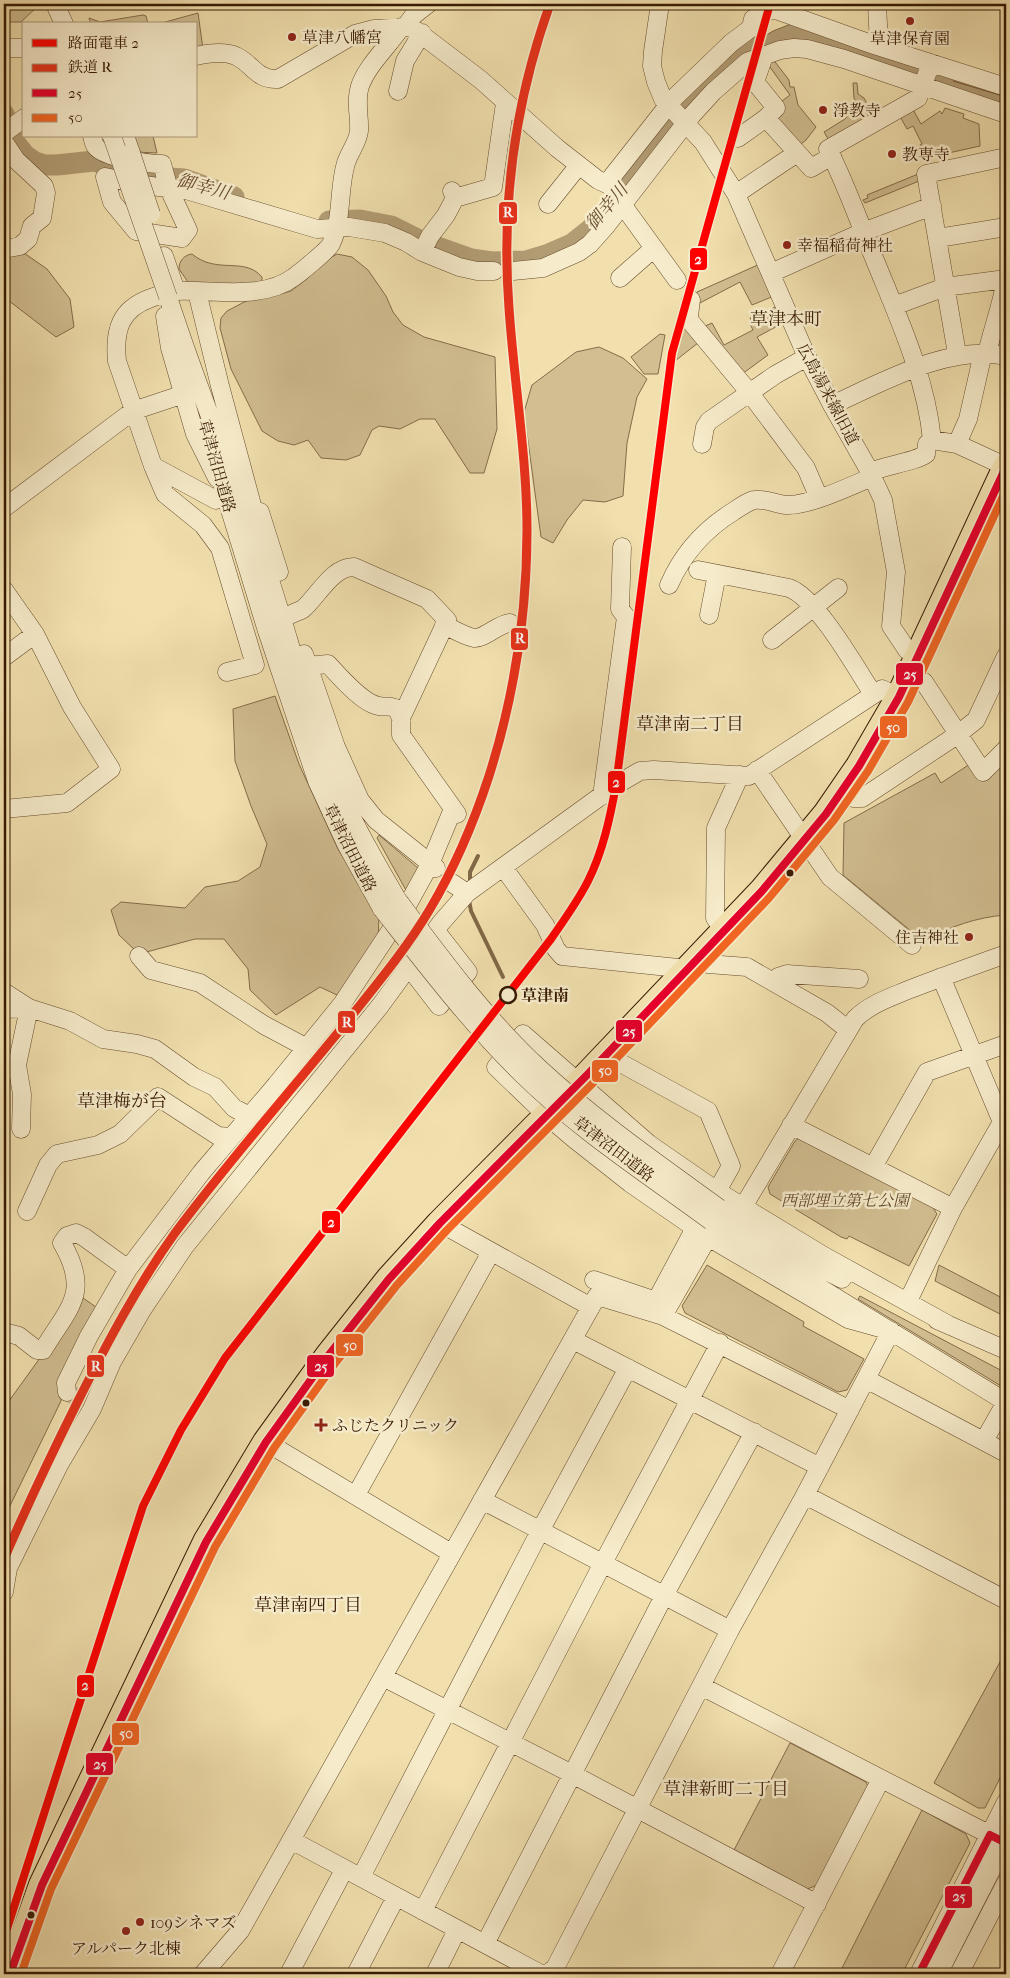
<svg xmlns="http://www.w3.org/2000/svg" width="1010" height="1978" viewBox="0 0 1010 1978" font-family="'IM FELL French Canon','Noto Serif JP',serif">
	<rect width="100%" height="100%" fill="#f1e0ae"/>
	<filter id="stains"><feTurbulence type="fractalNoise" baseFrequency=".004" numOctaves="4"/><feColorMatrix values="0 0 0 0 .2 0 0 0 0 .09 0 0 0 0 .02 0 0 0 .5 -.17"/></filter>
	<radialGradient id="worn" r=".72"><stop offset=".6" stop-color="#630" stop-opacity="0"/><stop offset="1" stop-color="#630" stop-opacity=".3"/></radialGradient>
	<path fill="#d1be91" stroke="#846c4a" d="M 4,4 L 40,4 L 21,22 L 4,22 Z
		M 198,13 L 203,49 L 196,51 L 196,24 L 158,24 Z
		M 143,15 L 146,16 L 148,24 L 91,24 L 89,18 L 100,22 Z
		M 772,58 L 789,80 L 790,87 L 794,87 L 798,105 L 816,127 L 806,140 L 796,148 L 769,118 L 777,105 L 790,95 L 767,63 Z
		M 853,83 L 857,83 L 858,94 L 864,98 L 875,118 L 831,144 L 824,132 L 845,119 L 858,105 L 854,98 Z
		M 910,104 L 921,124 L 940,111 L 942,114 L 945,108 L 964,114 L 963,118 L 979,124 L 980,146 L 926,158 L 920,145 L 922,144 L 913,126 L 907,129 L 897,111 Z
		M 130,136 L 153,136 L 157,153 L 135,152 Z
		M 923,172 L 924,179 L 865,203 L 863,200 L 868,198 L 867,195 Z
		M 24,253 L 47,269 L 70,299 L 74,327 L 56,337 L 4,297 L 4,255 Z
		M 192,254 C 217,275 244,256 262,277 L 262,281 L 259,283 L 196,287 L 188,282 L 179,269 C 179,261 184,255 192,254 Z
		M 337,254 L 352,257 L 368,270 L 386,296 L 393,312 L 403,325 L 424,337 L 495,357 L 497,429 L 484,473 L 470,473 L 435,419 L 420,419 L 400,429 L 379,426 L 372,430 L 360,455 L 346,460 L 321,458 L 308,440 L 294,445 L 278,441 L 262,431 L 231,369 L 220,328 L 221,318 L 227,311 L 254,297 L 274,296 L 291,291 L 308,278 L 320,264 Z
		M 760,264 L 774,296 L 752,305 L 740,282 L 698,304 L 695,298 L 697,292 Z
		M 778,306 L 785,322 L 757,337 L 768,355 L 738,377 L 701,328 L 712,323 L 724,345 L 753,330 L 749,322 L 752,321 L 750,318 Z
		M 686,317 L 703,339 L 675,361 L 679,338 Z
		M 660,334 L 665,335 L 658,374 L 644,374 L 631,357 Z
		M 599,347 L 623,358 L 647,379 L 637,397 L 627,443 L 623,496 L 605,502 L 583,500 L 567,520 L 553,543 L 541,537 L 524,412 L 532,385 L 576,352 Z
		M 275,696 L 299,764 L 338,849 L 379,915 L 378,942 L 356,975 L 337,995 L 320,987 L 276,1015 L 250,990 L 248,969 L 224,939 L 195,939 L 139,954 L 119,935 L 111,910 L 121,902 L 185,908 L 205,887 L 238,881 L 260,867 L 267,844 L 251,806 L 235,761 L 233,709 Z
		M 1006,759 L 1006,915 C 977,917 949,927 923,941 L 843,875 L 844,823 L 935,773 L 941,783 L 970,764 L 982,781 Z
		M 379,835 L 418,868 L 407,892 L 377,838 Z
		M 799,1138 L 932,1206 L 937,1214 L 909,1266 L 849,1236 L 847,1239 L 841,1237 L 770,1194 L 768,1187 L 795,1141 Z
		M 707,1265 L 804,1322 L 803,1326 L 864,1359 L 847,1390 L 838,1392 L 685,1313 L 682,1306 Z
		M 939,1265 L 1006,1300 L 1006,1317 L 935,1281 Z
		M 860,1296 L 1006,1373 L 1006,1389 L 858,1299 Z
		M 83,1298 L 96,1307 L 62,1380 L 61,1401 L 4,1518 L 4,1408 Z
		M 1006,1651 L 1006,1766 L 985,1808 L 978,1808 L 934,1783 Z
		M 790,1743 L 866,1782 L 869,1789 L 818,1885 L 807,1889 L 734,1850 Z
		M 922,1810 L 966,1834 L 970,1843 L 902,1974 L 839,1974 Z"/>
	<path fill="#b29c74" stroke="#816846" d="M 796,22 L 1006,93 L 1006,110 L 768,47 L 736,54 L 773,31 Z"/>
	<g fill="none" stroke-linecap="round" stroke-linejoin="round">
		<path stroke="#745a3b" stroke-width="1" d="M 953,81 L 1006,97"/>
		<path stroke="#816846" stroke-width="4" d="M 470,882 L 470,872 L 478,856
			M 469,900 L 471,911 L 503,977"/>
		<path stroke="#b29c74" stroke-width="21" d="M 4,114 L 13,140 L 25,155 L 35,162 L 45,165 L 57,165 L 94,161 L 154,177 L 184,179 L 234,197
			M 329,221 L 360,220 L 391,226 L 423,242 L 471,259 L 492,262 L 526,261 L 549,254 L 572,244 L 597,224 L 645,156 L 688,101 L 736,54 L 762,43"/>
		<path stroke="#ccb88c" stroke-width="18" stroke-dasharray="18 9" stroke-linecap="butt" d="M 67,1392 L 86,1402"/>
		<defs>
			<path id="minor" d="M 55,4 L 64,24
				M 660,4 L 653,51 L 652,66 L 656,82 L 663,99 L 703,142 L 736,194 L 807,357 L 832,405 L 870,472 L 883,500 L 896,572 L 891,626 L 907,650 L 919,656
				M 877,4 L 879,45
				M 405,27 L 414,15 L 428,4
				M 4,48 L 24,48
				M 196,56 C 209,53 224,51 236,56 C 253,64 256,80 278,79 L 355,34 L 374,29 L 408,27 L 414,29 L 481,80 L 557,148 L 598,180 L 613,187 L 627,211 L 677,280
				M 931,63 L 918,98 L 828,149 C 846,184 859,222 874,258 C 898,317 926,377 932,440 L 957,444
				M 398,91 L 405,61 L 422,33
				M 766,118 L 811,168 L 832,156
				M 4,133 L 24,118
				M 92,136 C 93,140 94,145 96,147 C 106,158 147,164 162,164 L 169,189 L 188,230 L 182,238 L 136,231 L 112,202 L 105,177 C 132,183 158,188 186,190 L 317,229 L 349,227 L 385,233 L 406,242 L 422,252 L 459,267 L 477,271 L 494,271
				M 125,136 L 131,153
				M 738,138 L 766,118 L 776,108 L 755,82 L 764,56
				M 4,142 L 16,160 L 44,186 L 46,193 L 42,218 L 32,226 L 28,239 L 20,246 L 4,249
				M 607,183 L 674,98 L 731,43 L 751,28 L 753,19 L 768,11 L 776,10 L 874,45 L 1006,87
				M 736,194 L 797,153
				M 455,198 L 493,187 L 505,103
				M 548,204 L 579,165
				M 938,238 L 1006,227
				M 422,252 L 430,236 L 446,215 L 455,198 L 452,191
				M 164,256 L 176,291
				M 513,271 L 543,268 L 579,252 L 590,244 L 606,226 L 692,115 L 713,92 L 747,62 L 780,50 L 794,48 L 807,49 L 844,59 L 1006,114
				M 771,273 L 863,232 L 932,206
				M 620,278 L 653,249
				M 197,292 L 220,386 L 252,505
				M 168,297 C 198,391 236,481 268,574 C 290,641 307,710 333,775 C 350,819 374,859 397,899
				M 691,300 L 689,316 L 690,321 L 749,392 L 806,468 L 819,498
				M 894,306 L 945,287 L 1006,279
				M 165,316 L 170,348 L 195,434 L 217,478
				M 983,353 L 968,419 L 957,444 L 996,462 L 1006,471
				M 987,353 C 993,328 1002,304 1006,279
				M 957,354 L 926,174 L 1006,157
				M 832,405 C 883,382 949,344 1006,356
				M 702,444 L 705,427 L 709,421 L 775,375 L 807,357
				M 216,464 L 267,631 L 317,781 L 347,846 L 382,909
				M 153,466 L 165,494 L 203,525 L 220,548 L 255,665 L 227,672
				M 870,472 C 886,465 915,462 926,454 L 927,444 L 932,440
				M 216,500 L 153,466 L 117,361 C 114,330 120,309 151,298 C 159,295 168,292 176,291 C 213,289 262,301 294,277 C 301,272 328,250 331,244 C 343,219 338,189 346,163 C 349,153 358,142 359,131 C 360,117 355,101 360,86 C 368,64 388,47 401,27
				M 4,508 L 133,411 L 184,394
				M 256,511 L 260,512 L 279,572
				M 698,570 L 789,588 C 817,598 856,668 873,694
				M 669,585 C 682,555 705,529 734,511 C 740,507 747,502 754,500 C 765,498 778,505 788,505 C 811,505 851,486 872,477
				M 4,590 L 35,634 L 72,707 L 111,769 L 67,803 L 4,809
				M 292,614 C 295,612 300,611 303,609 C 317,597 333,566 354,567 L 427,599 L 447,620 L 401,718
				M 709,615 L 717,574
				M 444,625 C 453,629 464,636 474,638 C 484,639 498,624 510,623
				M 772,640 L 838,588
				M 304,654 L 336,747 L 360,800 L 376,820 L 436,868
				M 4,657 L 35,634
				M 308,666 L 328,664 C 339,676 363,704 379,706 C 387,708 388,704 397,709 L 401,718 L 401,735 L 457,814
				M 910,673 L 924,682 L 983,772 L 1006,749
				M 757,770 L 830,877 L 912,945
				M 843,791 L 853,798 L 862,798 L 957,735 L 976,720 L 1006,656
				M 602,796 L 626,617 L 620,609 L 622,547
				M 503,867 L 545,925 L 556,949 L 562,956 L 688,969
				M 452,883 L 467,893
				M 724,930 L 715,918 L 716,828 L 740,775
				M 139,956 L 151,970 L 200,983 L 264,1025 L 307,1048
				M 698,958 L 708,964 L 747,967 L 827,1013 L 847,1029
				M 409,967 L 439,1006 L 468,972 L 436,931
				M 941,977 L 1002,1122
				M 774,982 L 778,977 L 787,974 L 859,979
				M 4,992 L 29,1008 L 17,1065 L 22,1094 L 21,1129
				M 4,1009 L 29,1008 L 70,1021 L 103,1039 L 137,1044 L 155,1049 L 194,1077 L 215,1087 L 234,1108 L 249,1116
				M 606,1055 L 708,1111 L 731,1166 L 717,1191
				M 791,1125 L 953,1208
				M 873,1167 L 927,1072 L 1006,1044
				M 743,1207 L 855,1019 C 870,1004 889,998 908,990 C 941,977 973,966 1006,954
				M 719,1208 L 813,1264 L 842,1279
				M 27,1211 L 48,1165 L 57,1154 L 98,1145 L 120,1134 L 158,1097 L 218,1136 L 231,1137
				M 711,1221 L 1006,1402
				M 440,1223 L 591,1307
				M 594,1280 L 656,1301 L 695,1228
				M 908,1301 L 953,1208 L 1002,1122 L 1006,1121
				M 663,1316 L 708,1237
				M 937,1320 L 1006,1350
				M 891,1331 L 848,1319 L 708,1237 L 630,1183 L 573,1138 L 546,1115 L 496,1067 L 523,1034 L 649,1144 L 717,1191 L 824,1256 L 947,1324
				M 4,1332 L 19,1336 L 37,1350 L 43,1350 C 69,1307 91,1293 62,1243 L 67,1236 L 76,1233 L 84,1237 L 128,1269
				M 573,1340 L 820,1467
				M 866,1379 L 1006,1453
				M 67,1392 L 66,1383 L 89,1336 L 128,1269 L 201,1173 L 276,1085 L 342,1004 L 408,904 L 430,864 L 453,809
				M 984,1441 L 1006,1402
				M 266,1442 L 451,1553
				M 356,1495 L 491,1252
				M 805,1495 L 1006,1600
				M 482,1500 L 730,1630
				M 4,1592 L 8,1568 L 59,1465 L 92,1409 L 112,1362 L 142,1310 L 185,1246 L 380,1006 L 440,924 L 467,893 L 616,785 L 640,771 L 654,770 L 749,776 L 882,689 L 899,697
				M 383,1677 L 572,1774 L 817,1904
				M 701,1686 L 1006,1843
				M 291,1840 L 541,1974
				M 361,1877 L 540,1531 L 628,1368
				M 423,1911 L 603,1563 L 720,1343
				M 485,1944 L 665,1594 L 754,1432
				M 203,1974 L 240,1931 L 597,1296 L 663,1316 L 850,1410
				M 289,1974 L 344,1870
				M 356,1974 L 396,1897
				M 435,1974 L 457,1930
				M 547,1974 L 555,1968 L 730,1630 L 805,1495 L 891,1331
				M 780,1974 L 881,1779
				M 919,1974 L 1006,1802
				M 938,1974 L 1006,1841
				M 959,1974 L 1006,1883"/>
			<path id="highway" d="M 10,1974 L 42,1885 L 206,1542 L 266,1442 L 328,1356 L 389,1279 L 440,1223 L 587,1075 L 762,891 L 826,814 L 859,766 L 899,697 L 1006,467"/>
		</defs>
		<use href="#minor" stroke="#664b2d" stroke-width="19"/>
		<use href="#highway" stroke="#371902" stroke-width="28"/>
		<use href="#minor" stroke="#f6ebca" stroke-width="18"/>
		<use href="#highway" stroke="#f1e0ae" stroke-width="26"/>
		<defs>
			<path id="minor-bridge" d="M 112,136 L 168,297
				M 131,153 L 151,214
				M 397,899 C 441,958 485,1018 539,1068 C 595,1120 657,1163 719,1208
				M 382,909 C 426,965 470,1023 522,1074 C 579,1130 647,1174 711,1221"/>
		</defs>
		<use href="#minor-bridge" stroke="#664b2d" stroke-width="19" stroke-linecap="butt"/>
		<use href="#minor-bridge" stroke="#f6ebca" stroke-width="18"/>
		<defs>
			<path id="bus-1" d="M 10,1974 L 42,1885 L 206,1542 L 266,1442 L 328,1356 L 389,1279 L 440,1223 L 587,1075 L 762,891 L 826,814 L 859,766 L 899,697 L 1006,467
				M 919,1974 L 990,1835 L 1006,1843"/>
			<path id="bus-2" d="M 21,1974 L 51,1889 L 215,1547 L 274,1448 L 336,1362 L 397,1285 L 447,1230 L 594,1082 L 769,898 L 834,820 L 868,771 L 908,702 L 1006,490"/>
		</defs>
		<use href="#bus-1" stroke="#f6ebca" stroke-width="11"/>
		<use href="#bus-2" stroke="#f6ebca" stroke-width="11"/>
		<use href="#bus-1" stroke="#e4002b" stroke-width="8"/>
		<use href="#bus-2" stroke="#f26522" stroke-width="8"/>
		<defs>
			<path id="rail-1" d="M 4,1559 C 27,1506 51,1455 77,1403 C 106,1345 137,1286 175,1233 C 230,1159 291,1091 349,1019 C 377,984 407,948 430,909 C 455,867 474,822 489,776 C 514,697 527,613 527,530 C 527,457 514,382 509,308 C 501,204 515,102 550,4"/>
		</defs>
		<use href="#rail-1" stroke="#f6ebca" stroke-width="12"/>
		<use href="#rail-1" stroke="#e7311b" stroke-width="9"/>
		<defs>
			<path id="tram-1" d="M 4,1938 L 143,1506 L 181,1430 L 225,1358 L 551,939 C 564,920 578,901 588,881 C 603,851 610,818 616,785 L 672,353 L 770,4"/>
		</defs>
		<use href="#tram-1" stroke="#f6ebca" stroke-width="11"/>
		<use href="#tram-1" stroke="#f00" stroke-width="8"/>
	</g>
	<g fill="#8f2418" stroke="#f6ebca" stroke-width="2">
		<circle cx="910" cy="21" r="5"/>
		<circle cx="292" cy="37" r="5"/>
		<circle cx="823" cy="110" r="5"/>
		<circle cx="892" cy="154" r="5"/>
		<circle cx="787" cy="245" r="5"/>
		<circle cx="969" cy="937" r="5"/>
		<path d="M318.5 1417.5h5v5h5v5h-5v5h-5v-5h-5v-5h5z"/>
		<circle cx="140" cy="1922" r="5"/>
		<circle cx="126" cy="1931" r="5"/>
	</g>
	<g fill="#371902" stroke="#f6ebca" stroke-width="2">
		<circle cx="790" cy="873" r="4.5"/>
		<circle cx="306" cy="1403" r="4.5"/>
		<circle cx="31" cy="1915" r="4.5"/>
	</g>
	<circle fill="#f6ebca" stroke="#371902" stroke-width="2.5" cx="508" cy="995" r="8"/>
	<g text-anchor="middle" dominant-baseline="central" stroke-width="5" stroke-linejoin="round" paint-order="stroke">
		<g font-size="16" fill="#371902" stroke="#f6ebca" text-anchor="start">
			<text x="302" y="37">草津八幡宮</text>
			<text x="910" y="38" text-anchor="middle">草津保育園</text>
			<text x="833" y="110">淨教寺</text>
			<text x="902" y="154">教専寺</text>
			<text x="797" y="245">幸福稲荷神社</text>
			<text x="959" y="937" text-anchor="end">住吉神社</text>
			<text x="332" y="1425">ふじたクリニック</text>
			<text x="150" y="1922">109シネマズ</text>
			<text x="126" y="1948" text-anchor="middle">アルパーク北棟</text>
		</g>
		<g font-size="16" fill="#371902" stroke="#f6ebca">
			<text transform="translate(828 394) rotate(62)">広島湯来線旧道</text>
			<text transform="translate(217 466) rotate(74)">草津沼田道路</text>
			<text transform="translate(350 848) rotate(63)">草津沼田道路</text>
			<text transform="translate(614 1149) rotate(37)">草津沼田道路</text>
		</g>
		<g font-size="16" font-weight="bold" fill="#371902" stroke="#f6ebca" text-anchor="start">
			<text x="521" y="995">草津南</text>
		</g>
		<g font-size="16" font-style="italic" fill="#654b2d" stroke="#f6ebca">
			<text x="845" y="1200">西部埋立第七公園</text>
		</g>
		<g font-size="18" font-style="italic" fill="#684d30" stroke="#f6ebca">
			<text transform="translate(203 187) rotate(15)">御幸川</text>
			<text transform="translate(607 207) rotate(-50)">御幸川</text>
		</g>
		<g font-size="18" fill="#371902" stroke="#f6ebca">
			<text x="786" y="319">草津本町</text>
			<text x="690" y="724">草津南二丁目</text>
			<text x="122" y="1101">草津梅が台</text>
			<text x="308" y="1605">草津南四丁目</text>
			<text x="726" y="1789">草津新町二丁目</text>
		</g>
	</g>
	<g stroke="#f6ebca" stroke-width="2">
		<rect x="498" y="201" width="20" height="24" rx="5" fill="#e7311b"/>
		<rect x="689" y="247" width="19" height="24" rx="5" fill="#f00"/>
		<rect x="510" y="627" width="19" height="24" rx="5" fill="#e7311b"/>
		<rect x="895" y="662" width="29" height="24" rx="5" fill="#e4002b"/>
		<rect x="879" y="715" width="29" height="24" rx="5" fill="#f26522"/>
		<rect x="607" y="770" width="19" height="24" rx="5" fill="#f00"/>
		<rect x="337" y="1010" width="19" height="24" rx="5" fill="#e7311b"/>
		<rect x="615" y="1019" width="28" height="24" rx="5" fill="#e4002b"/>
		<rect x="591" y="1059" width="28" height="24" rx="5" fill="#f26522"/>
		<rect x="321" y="1210" width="20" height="24" rx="5" fill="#f00"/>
		<rect x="335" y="1333" width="29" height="24" rx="5" fill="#f26522"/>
		<rect x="86" y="1354" width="19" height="24" rx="5" fill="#e7311b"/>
		<rect x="306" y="1354" width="29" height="24" rx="5" fill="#e4002b"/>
		<rect x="76" y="1674" width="19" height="24" rx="5" fill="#f00"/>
		<rect x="111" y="1722" width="29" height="24" rx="5" fill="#f26522"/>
		<rect x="85" y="1752" width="29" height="24" rx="5" fill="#e4002b"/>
		<rect x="944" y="1885" width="29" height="24" rx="5" fill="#e4002b"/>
	</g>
	<g font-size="14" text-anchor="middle" font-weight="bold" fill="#fff">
		<text x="508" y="217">R</text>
		<text x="698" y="264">2</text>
		<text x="520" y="643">R</text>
		<text x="910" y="679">25</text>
		<text x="893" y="732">50</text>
		<text x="616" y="787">2</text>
		<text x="347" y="1027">R</text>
		<text x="629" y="1036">25</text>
		<text x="605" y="1075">50</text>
		<text x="331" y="1227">2</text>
		<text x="350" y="1350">50</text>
		<text x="96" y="1371">R</text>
		<text x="321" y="1371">25</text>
		<text x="85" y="1690">2</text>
		<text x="126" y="1738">50</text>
		<text x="100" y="1769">25</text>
		<text x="959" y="1901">25</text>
	</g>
	<rect width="1010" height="1978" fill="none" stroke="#f1e0ae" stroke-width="20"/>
	<rect x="5" y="5" width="1000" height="1968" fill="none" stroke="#371902" stroke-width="2.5"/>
	<rect x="10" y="10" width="990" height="1958" fill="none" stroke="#371902"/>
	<rect x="22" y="22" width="175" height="115" fill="#f6ebca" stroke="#aa977a"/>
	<rect x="32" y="39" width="25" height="8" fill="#ff0000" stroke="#aa977a"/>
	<text x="68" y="48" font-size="15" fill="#371902">路面電車 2</text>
	<rect x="32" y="64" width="25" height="8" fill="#e7311b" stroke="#aa977a"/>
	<text x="68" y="72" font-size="15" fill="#371902">鉄道 R</text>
	<rect x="32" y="89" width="25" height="8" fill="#e4002b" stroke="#aa977a"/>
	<text x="68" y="98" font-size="15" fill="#371902">25</text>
	<rect x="32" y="114" width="25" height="8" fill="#f26522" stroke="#aa977a"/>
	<text x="68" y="122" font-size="15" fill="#371902">50</text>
	<rect width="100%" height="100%" filter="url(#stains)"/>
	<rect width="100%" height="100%" fill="url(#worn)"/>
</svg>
